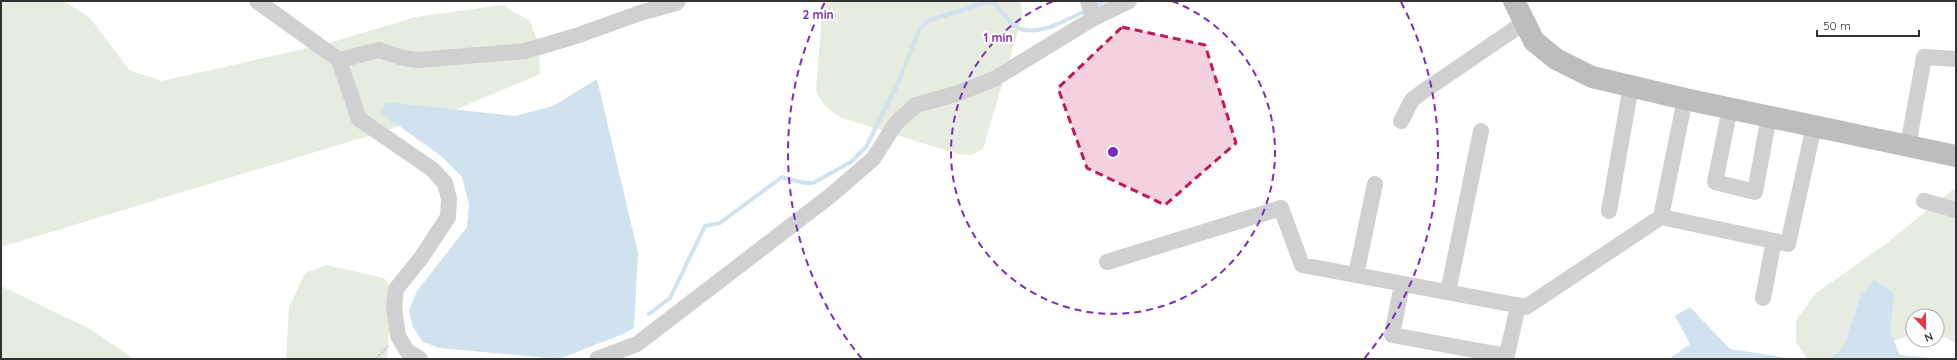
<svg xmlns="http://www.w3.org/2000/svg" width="1957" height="360" viewBox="0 0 1957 360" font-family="Quicksand,sans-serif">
	<rect width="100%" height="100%" fill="#fff"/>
	<path fill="#e6ecdf" d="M 1,1 L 64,1 L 90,18 L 129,70 L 162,81 L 326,44 L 416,17 L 502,5 L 530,21 L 539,46 L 540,74 L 457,109 L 1,247 Z
		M 823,1 L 1020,1 L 1023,14 L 983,149 L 971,155 L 958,154 L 842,118 C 830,111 821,104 816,90 Z
		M 1956,187 L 1956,345 L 1947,338 L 1937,335 L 1937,316 L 1913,316 L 1913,335 L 1829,359 L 1807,359 L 1796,342 L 1796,320 L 1816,293 L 1883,246 Z
		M 326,265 L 384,278 L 392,289 L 387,359 L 286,359 L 289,307 L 305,273 Z
		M 1,286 L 90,329 L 134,359 L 1,359 Z"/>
	<path fill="#cfe2ee" d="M 597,79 L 638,253 L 634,328 L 623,334 L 559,359 L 439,348 L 422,341 L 413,327 L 409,310 L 417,291 L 467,227 L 469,204 L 462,177 L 441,156 L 381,113 L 386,102 L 515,116 L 553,106 Z
		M 1874,280 L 1894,293 L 1890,332 L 1900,355 L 1944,359 L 1830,359 L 1843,348 L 1860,298 Z
		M 1690,307 L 1730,349 L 1795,359 L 1669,359 L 1690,344 L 1675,316 Z"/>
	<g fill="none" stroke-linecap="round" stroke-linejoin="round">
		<path stroke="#cfe2ee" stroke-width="4" d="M 1094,7 L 1105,1
			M 649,314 L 670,298 L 705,226 L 720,223 L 782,177 L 804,183 L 813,183 L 851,162 L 866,147 L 899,81 L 920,28 L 930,20 L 984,3 L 994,2 C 1001,11 1009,24 1020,29 C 1040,36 1071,18 1087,10"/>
		<path stroke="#cdcdcd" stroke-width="2.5" stroke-dasharray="2 2" stroke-linecap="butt" d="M 376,359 L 388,346"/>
		<path stroke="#d0d0d0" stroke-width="16" d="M 257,1 L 339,60 L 359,119 L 432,169 L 445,183 L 449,199 L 448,217 L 421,258 L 396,289 L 394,307 L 398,336 L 407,351 L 420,359
			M 1088,1 L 1094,18
			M 339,60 L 379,50 L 403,58 L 418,60 L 525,51 L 576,36 L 640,13 L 676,3 L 678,1
			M 1730,108 L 1715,182 L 1755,192 L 1769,116
			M 1401,121 L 1412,100 L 1421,93 L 1525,22
			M 1908,146 L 1924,57 L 1956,59
			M 1924,201 L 1956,210
			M 1609,211 L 1631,86
			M 1661,217 L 1685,99
			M 1107,262 L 1281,208 L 1302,265 L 1526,307 L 1661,217 L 1788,244 L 1814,126
			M 1356,275 L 1375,184
			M 1402,284 L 1392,335 L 1507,356
			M 1448,292 L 1481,131
			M 1763,298 L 1774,241
			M 597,359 L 637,344 L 830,196 L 873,159 L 896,123 L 916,105 L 959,93 L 994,79 L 1094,18 L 1129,1
			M 1506,359 L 1518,306"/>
		<path stroke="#bdbdbd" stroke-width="22" d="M 1514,1 L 1534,41 L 1556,59 L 1592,77 L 1685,99 L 1956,156"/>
	</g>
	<path fill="#c2185b" fill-opacity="0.2" stroke="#c2185b" stroke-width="3" stroke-dasharray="8 5" stroke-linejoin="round" d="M 1122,27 L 1205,45 L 1236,143 L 1165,205 L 1087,168 L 1058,88 Z"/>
	<g fill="none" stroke="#7b2cbf" stroke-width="2" stroke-dasharray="7 5">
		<path d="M1172 1A162 162 0 1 1 1054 1"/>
		<path d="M862 359A325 325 0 0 1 825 2M1401 2A325 325 0 0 1 1364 359"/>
	</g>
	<circle cx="1113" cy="152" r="6" fill="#7b2cbf" stroke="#fff" stroke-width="2"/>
	<g font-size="12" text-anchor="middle" font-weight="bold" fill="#7b2cbf" stroke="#fff" stroke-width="4" stroke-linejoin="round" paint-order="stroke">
		<text x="818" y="19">2 min</text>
		<text x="998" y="42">1 min</text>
	</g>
	<rect width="1957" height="360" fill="none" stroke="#333333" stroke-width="4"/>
	<g transform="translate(1925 328) rotate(158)"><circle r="19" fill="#ffffff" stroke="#adadad"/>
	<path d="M0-3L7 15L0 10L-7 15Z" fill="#e63946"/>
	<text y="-6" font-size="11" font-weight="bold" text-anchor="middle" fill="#333333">N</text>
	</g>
	<path d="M1817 30v6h102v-6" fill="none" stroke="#333333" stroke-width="2"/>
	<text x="1823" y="30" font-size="12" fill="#333333" stroke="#ffffff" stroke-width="3" paint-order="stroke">50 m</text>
</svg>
